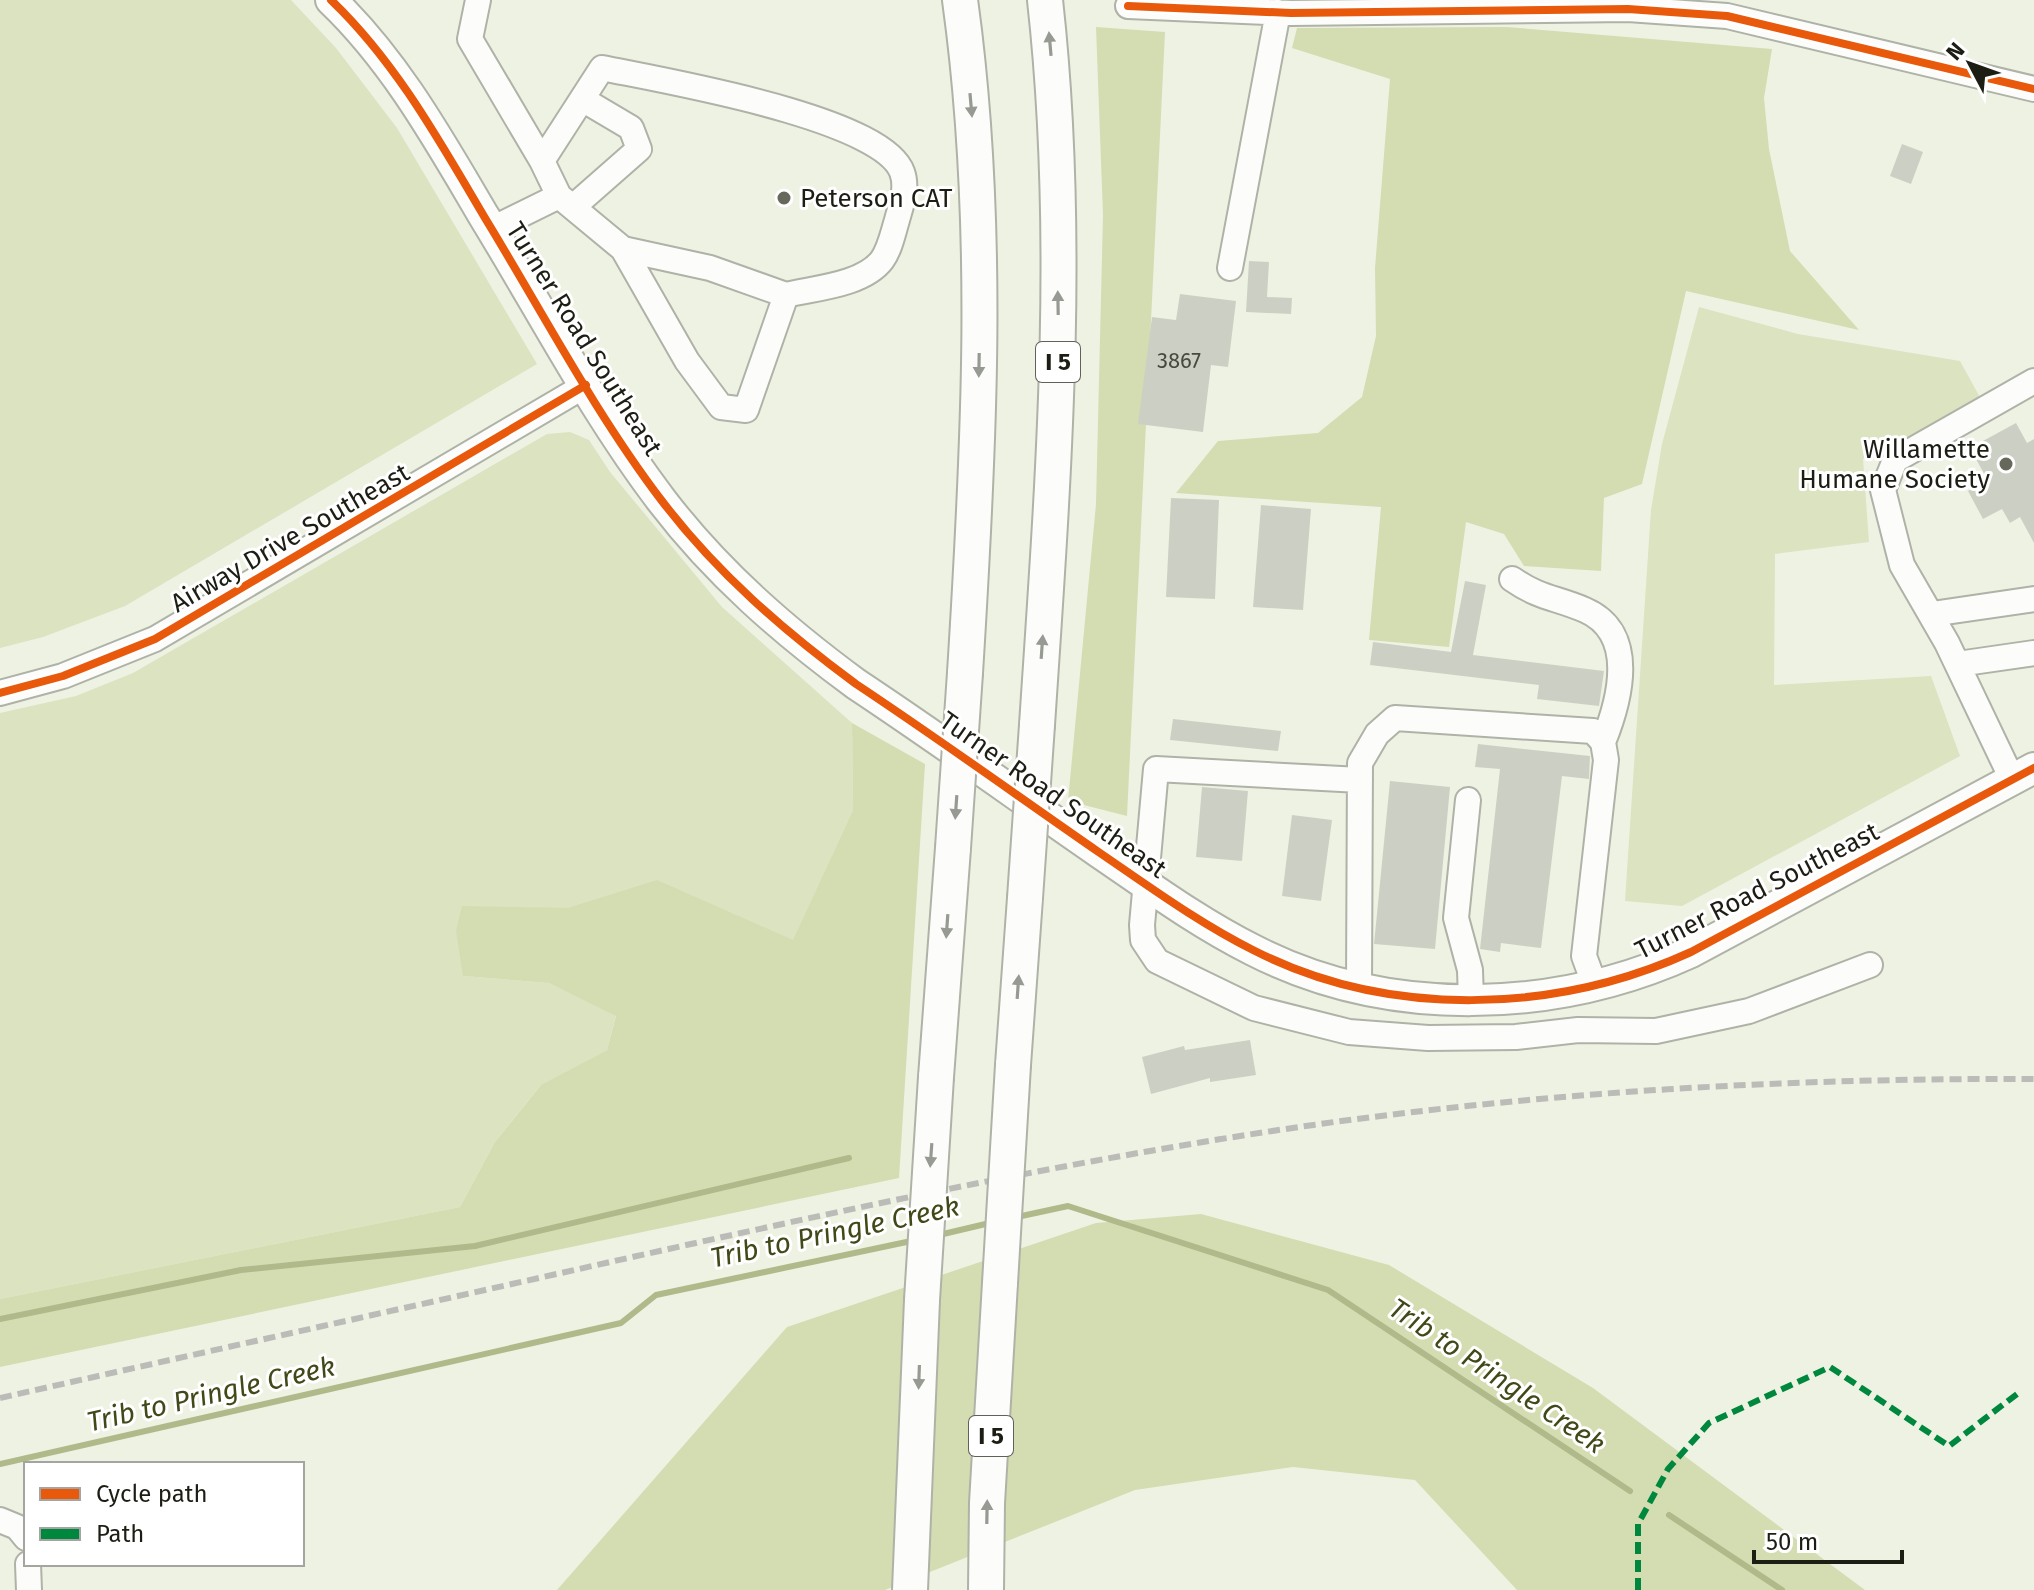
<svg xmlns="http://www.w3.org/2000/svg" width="2034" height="1590" viewBox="0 0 2034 1590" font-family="'Fira Sans',sans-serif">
	<rect width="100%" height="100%" fill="#eef2e3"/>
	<path fill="#dbe3c1" d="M 0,0 L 291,0 L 336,48 L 397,128 L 537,364 L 125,606 L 43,637 L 0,648 Z
		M 1699,307 L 1798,334 L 1960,361 L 1982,401 L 1863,459 L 1869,542 L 1775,554 L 1774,685 L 1931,676 L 1960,756 L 1682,906 L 1625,901 L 1651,510 L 1662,444 Z
		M 570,432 L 589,440 L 610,472 L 722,607 L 852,723 L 853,810 L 793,941 L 657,881 L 568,909 L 511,907 L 463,976 L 549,983 L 616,1015 L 607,1050 L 540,1086 L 495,1142 L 460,1207 L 0,1299 L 0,713 L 76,696 L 133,673 L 547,434 Z"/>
	<path fill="#d4dcb2" d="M 1096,27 L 1165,32 L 1127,816 L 1068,801 L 1096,504 L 1103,215 Z
		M 1507,27 L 1772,49 L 1764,98 L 1769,149 L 1790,251 L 1859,330 L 1686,291 L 1642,484 L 1604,498 L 1601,571 L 1524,566 L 1504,534 L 1466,522 L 1449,647 L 1369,640 L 1381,507 L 1176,493 L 1218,441 L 1318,433 L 1362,397 L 1376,336 L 1375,268 L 1390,79 L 1292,48 L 1297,28 Z
		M 852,723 L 925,764 L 899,1178 L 0,1367 L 0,1299 L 460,1207 L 495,1142 L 541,1085 L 607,1050 L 616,1016 L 549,983 L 463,976 L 456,931 L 462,906 L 568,908 L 657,880 L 793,940 L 853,810 Z
		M 1201,1214 L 1389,1265 L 1593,1388 L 1865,1590 L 1517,1590 L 1415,1480 L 1293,1467 L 1135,1490 L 885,1590 L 557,1590 L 787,1327 L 1096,1223 Z"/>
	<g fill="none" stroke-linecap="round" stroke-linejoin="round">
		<path stroke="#b0b989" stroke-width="6" d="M 1017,1217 L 1068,1206 L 1328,1290 L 1630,1491
			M 939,1235 L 994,1222
			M 0,1319 L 241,1270 L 475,1246 L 849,1158
			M 0,1464 L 621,1323 L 656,1295 L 916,1240
			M 1669,1515 L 1782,1590"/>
	</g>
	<path fill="#ccd0c4" d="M 1902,144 L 1923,152 L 1911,184 L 1890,176 Z
		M 1249,261 L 1269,262 L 1267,297 L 1292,298 L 1291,314 L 1246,312 Z
		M 1180,294 L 1236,301 L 1228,367 L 1211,365 L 1203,432 L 1138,424 L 1152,317 L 1176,320 Z
		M 2016,423 L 2027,443 L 2034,439 L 2034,543 L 2020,517 L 2010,523 L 2002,509 L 1983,519 L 1968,491 L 1987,479 L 1970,448 Z
		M 1171,498 L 1219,500 L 1215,599 L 1166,597 Z
		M 1261,505 L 1311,509 L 1303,610 L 1253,607 Z
		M 1465,581 L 1486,585 L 1473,655 L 1604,671 L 1599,706 L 1537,699 L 1539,685 L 1370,665 L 1373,642 L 1451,652 Z
		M 1173,719 L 1281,731 L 1278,751 L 1170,740 Z
		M 1478,744 L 1590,756 L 1589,779 L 1562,776 L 1541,948 L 1501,943 L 1500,952 L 1480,949 L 1500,769 L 1475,767 Z
		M 1390,781 L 1450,787 L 1435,949 L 1374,944 Z
		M 1202,787 L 1248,791 L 1242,861 L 1196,857 Z
		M 1292,815 L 1332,820 L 1321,901 L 1282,896 Z
		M 1250,1040 L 1256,1075 L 1210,1082 L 1210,1078 L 1151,1094 L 1142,1057 L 1184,1046 L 1185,1050 Z"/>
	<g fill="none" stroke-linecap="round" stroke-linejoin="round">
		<defs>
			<path id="minor" d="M 478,0 L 470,39 L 542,161
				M 1128,6 L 1291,13 L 1628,9 L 1727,16 L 2034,89
				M 559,196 L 623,249 L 687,361 L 721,407 L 746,410 L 786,295 L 710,268 L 623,249
				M 573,207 L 639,149 L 631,128 L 582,99
				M 492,229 L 559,196 L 542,161 L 602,68 C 659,80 882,117 902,172 C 908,188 901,205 897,220 C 893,233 890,249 882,260 C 863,285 815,288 786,295
				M 1230,268 L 1278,12
				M 1512,579 C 1541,599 1555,597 1585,610 C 1638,633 1620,700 1603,742
				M 1932,614 L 2034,599
				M 1958,664 L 2034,653
				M 0,693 L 63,676 L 155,639 L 586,385
				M 2012,779 L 1947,643 L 1902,565 L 1883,490 L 1895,460 L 2034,381
				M 1360,780 L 1156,769 L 1142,925 L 1143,940 L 1157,961 L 1254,1008 L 1349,1032 L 1428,1038 L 1516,1037 L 1578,1030 L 1656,1031 L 1749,1011 L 1870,965
				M 1468,800 L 1456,918 L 1470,970 L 1471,1000
				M 1359,986 L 1360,763 L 1377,734 L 1395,718 L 1593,731 L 1603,742 L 1606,760 L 1584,956 L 1595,986
				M 0,1520 L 17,1527 L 26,1538
				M 28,1564 L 29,1590"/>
			<path id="major" d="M 331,0 C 396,62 440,142 485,218 C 543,313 595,413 662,501 C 717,573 784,631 856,684 C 939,739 1019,797 1100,853 C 1150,887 1199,923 1253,950 C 1388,1019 1555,1014 1691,952 L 2034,768"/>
			<path id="highway" d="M 960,0 C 991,223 979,449 965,673
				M 1037,725 C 1053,484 1072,241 1045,0
				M 1013,1065 L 1025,898
				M 936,1077 L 953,848
				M 910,1590 L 922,1300
				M 986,1590 L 987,1503 L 1000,1283"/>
		</defs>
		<use href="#minor" stroke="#afb2a6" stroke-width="28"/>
		<use href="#major" stroke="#afb2a6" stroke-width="34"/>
		<use href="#highway" stroke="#afb2a6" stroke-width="38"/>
		<use href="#minor" stroke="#fcfdfb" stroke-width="24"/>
		<use href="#major" stroke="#fcfdfb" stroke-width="30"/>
		<use href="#highway" stroke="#fcfdfb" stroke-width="34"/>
		<path stroke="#bbbcb8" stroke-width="6" stroke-dasharray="12 6" stroke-linecap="butt" d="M 0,1398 C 209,1351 419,1305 628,1258 C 857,1207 1087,1157 1320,1124 C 1556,1091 1796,1078 2034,1079"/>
		<defs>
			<path id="highway-bridge" d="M 953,848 L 965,673
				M 1025,898 L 1037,725
				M 1000,1283 L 1013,1065
				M 922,1300 L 936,1077"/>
		</defs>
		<use href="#highway-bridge" stroke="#afb2a6" stroke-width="38" stroke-linecap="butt"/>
		<use href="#highway-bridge" stroke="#fcfdfb" stroke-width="34"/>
		<path stroke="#00873e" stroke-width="6" stroke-dasharray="12 6" stroke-linecap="butt" d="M 1638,1590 L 1638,1524 L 1668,1469 L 1709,1423 L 1830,1367 L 1949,1446 L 2017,1394"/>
		<defs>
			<path id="cycleway" d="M 331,0 C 396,62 440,142 485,218 C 543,313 595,413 662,501 C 717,573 784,631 856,684 C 939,739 1019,797 1100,853 C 1150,887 1199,923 1253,950 C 1388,1019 1555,1014 1691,952 L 2034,768
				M 1128,6 L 1291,13 L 1628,9 L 1727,16 L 2034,89
				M 0,693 L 63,676 L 155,639 L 586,385"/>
		</defs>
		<use href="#cycleway" stroke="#fff" stroke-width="13"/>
		<use href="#cycleway" stroke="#e8590c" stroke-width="8"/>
	</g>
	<defs><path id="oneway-solid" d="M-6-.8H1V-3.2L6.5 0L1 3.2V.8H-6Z" transform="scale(2)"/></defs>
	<g fill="#979993">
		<use href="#oneway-solid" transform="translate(1050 44) rotate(-95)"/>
		<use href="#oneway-solid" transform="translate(971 105) rotate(85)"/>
		<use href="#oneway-solid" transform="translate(1058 303) rotate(-91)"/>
		<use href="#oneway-solid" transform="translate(979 365) rotate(91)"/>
		<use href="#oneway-solid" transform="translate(1042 647) rotate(-86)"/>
		<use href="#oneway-solid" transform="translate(956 807) rotate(94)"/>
		<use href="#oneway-solid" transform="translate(947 926) rotate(94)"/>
		<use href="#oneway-solid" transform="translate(1018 987) rotate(-86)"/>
		<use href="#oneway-solid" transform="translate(931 1155) rotate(94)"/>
		<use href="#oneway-solid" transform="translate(919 1377) rotate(92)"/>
		<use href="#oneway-solid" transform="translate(987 1512) rotate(-89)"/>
	</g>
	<g fill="#66685c" stroke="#fff" stroke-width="3">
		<circle cx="784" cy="198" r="8"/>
		<circle cx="2006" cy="464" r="8"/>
	</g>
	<g text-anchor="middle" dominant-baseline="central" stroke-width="6" stroke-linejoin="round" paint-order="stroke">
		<g font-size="22" fill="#484a40">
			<text x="1179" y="360">3867</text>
		</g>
		<g fill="#fff" stroke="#60625a" stroke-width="2">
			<rect x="1036" y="342" width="44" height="40" rx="6"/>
			<rect x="969" y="1416" width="44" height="40" rx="6"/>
		</g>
		<g font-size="24" font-weight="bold" fill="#1c1e14">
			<text x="1058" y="362">I 5</text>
			<text x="991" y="1436">I 5</text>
		</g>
		<g font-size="26" fill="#1c1e14" stroke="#fff" text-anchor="start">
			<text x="800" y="198">Peterson CAT</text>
			<text x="1990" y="449" text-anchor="end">Willamette<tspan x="1990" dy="30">Humane Society</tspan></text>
		</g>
		<g font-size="26" fill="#1c1e14" stroke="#fff">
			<text transform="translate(584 339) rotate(58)">Turner Road Southeast</text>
			<text transform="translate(290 538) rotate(-30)">Airway Drive Southeast</text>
			<text transform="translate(1053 795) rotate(35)">Turner Road Southeast</text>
			<text transform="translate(1757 891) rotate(-27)">Turner Road Southeast</text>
		</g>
		<g font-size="28" font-style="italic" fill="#424919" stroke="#fff">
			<text transform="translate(835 1232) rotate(-12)">Trib to Pringle Creek</text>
			<text transform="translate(1497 1376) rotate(34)">Trib to Pringle Creek</text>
			<text transform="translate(211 1394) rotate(-13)">Trib to Pringle Creek</text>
		</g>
	</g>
	<rect x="24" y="1462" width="280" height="104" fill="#ffffff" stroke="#a4a5a1" stroke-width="2"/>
	<rect x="40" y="1488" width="40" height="12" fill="#e8590c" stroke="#a4a5a1" stroke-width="2"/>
	<text x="96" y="1502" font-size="24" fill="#1c1e14">Cycle path</text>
	<rect x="40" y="1528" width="40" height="12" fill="#00873e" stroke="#a4a5a1" stroke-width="2"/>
	<text x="96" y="1542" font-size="24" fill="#1c1e14">Path</text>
	<g transform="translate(1970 64) rotate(311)" stroke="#ffffff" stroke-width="6" paint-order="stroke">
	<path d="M0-6L14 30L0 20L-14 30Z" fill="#1c1e14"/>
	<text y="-12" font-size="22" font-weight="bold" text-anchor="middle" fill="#1c1e14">N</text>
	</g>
	<path d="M1754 1550v12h148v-12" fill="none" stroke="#1c1e14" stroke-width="4"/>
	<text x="1766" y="1550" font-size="24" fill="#1c1e14" stroke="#ffffff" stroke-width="6" paint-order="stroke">50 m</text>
</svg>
